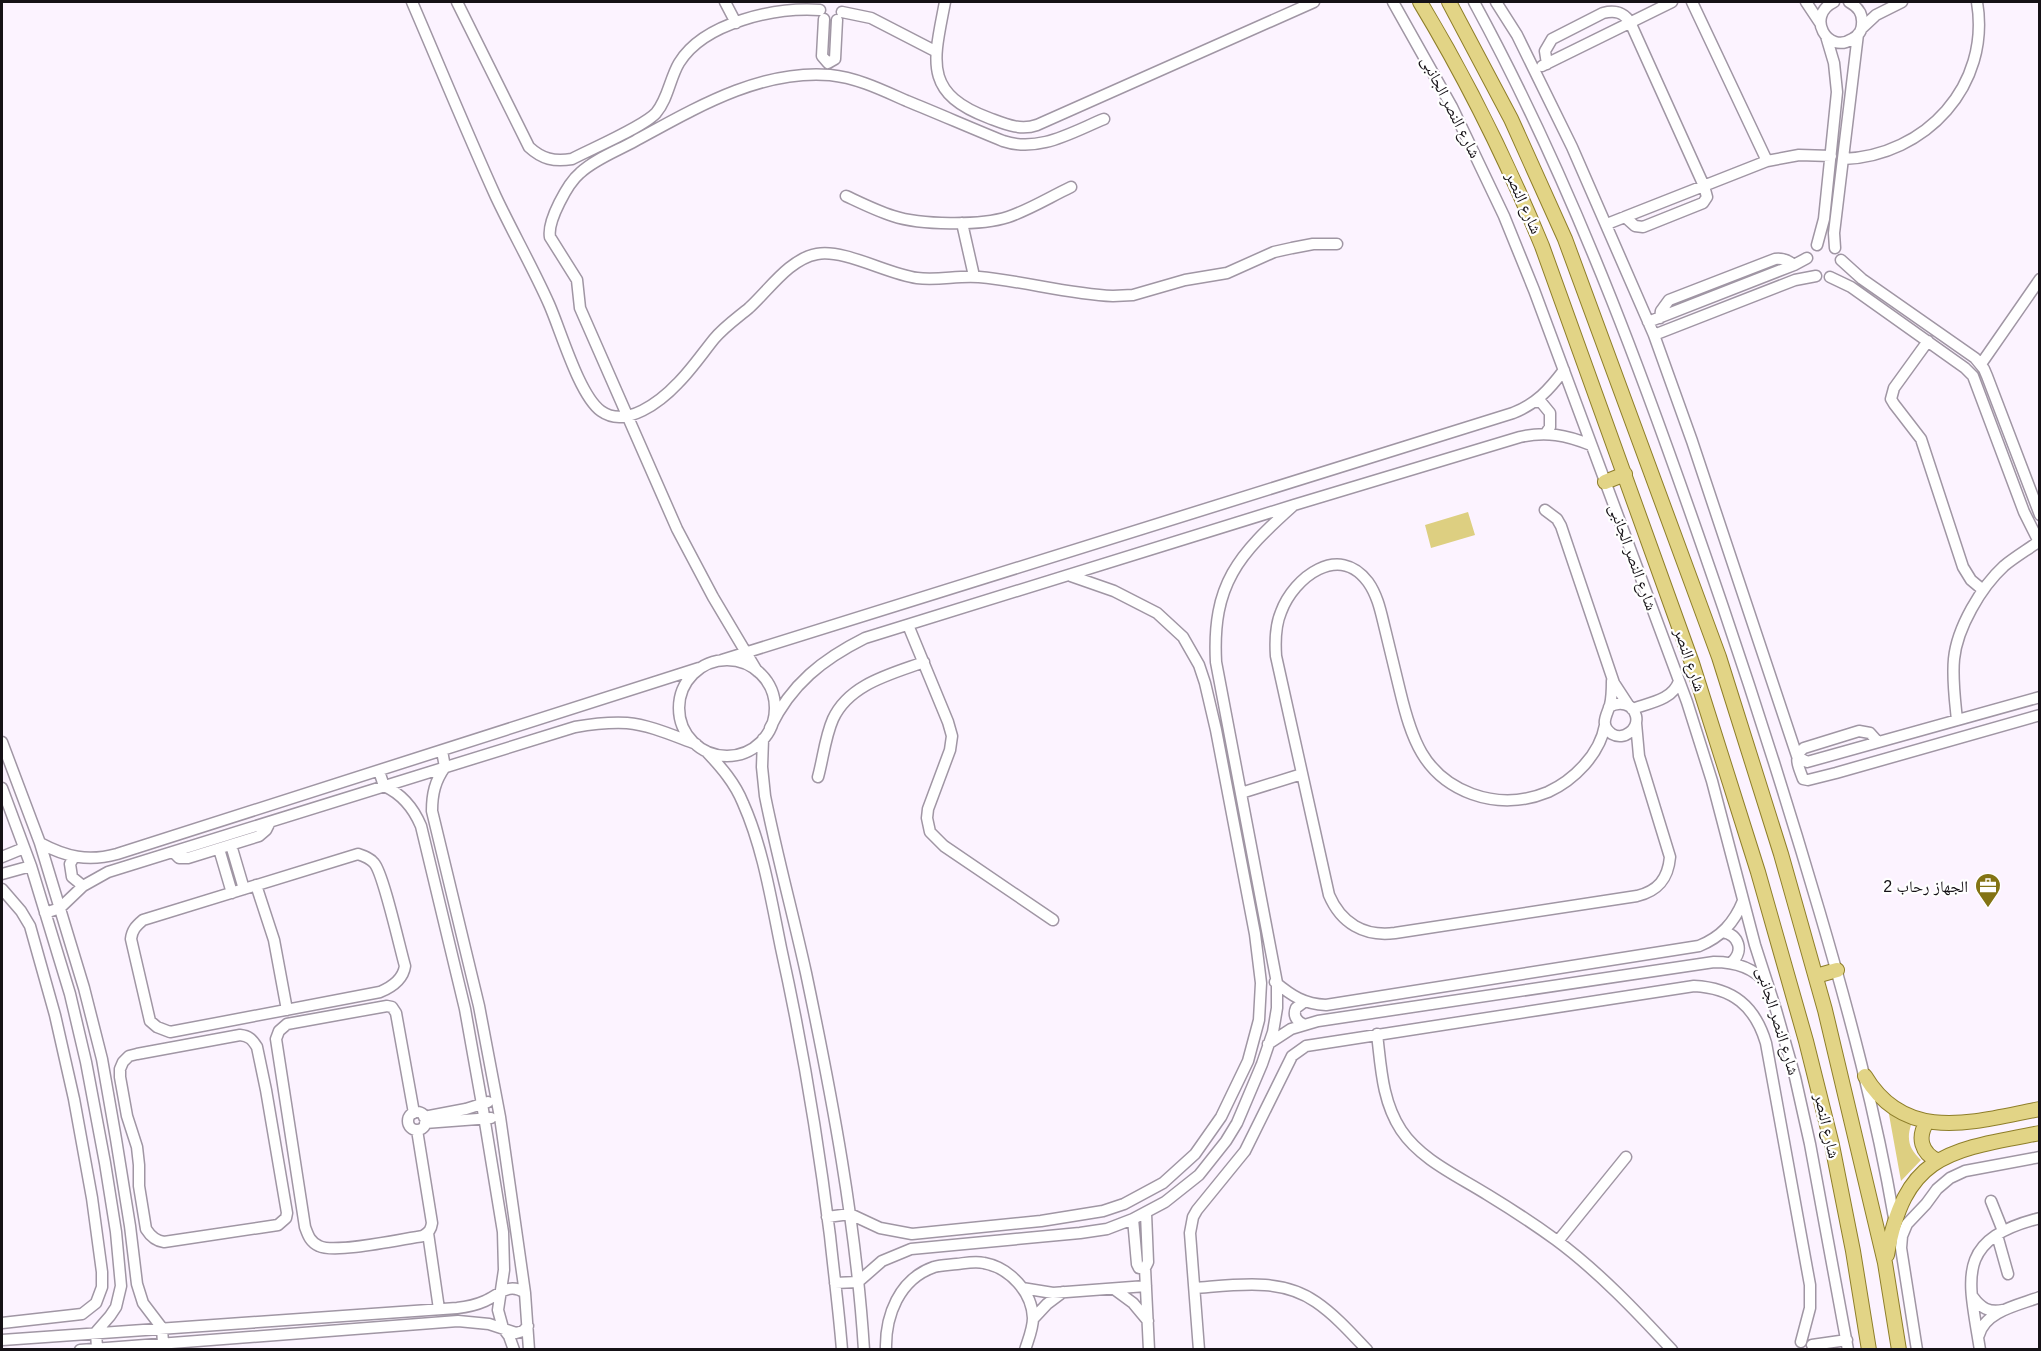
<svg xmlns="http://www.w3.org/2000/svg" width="2041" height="1351" viewBox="0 0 2041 1351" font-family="Arial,'Noto Naskh Arabic',sans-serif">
	<rect width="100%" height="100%" fill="#fcf3ff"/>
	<path fill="#ddcf81" d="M 1468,512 L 1475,535 L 1431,548 L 1425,525 Z
		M 1888,1109 L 1911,1125 C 1906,1140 1910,1150 1921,1160 L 1901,1181 Z"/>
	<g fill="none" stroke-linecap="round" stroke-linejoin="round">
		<defs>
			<path id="minor" d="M 412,2 C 440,67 467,133 496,197 C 513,233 533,268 549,304 C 561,331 579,395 601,411 C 626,429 661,401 678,383 C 691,370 702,354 714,339 C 724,327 737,318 749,308 C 769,290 789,259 817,254 C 845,249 887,274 917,278 C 938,281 958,275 979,277 C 1024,281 1068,294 1113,296 L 1133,295 L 1185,280 L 1227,273 L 1274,252 L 1292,248 L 1313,244 L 1337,244
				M 457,2 L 529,147 C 542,159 554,162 572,159 C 591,149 643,127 656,113 C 668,99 670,78 679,63 C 704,22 776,7 820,10
				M 725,2 L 736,23
				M 945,2 C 934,60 922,93 989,118 C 1005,124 1020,131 1037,125 L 1314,2
				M 1393,2 L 1452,107 L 1504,216 L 1534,290 L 1687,702 L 1712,781 L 1755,945 L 1776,1010 L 1795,1077 L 1810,1144 L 1848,1350
				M 1474,2 C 1579,195 1652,399 1723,607 C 1757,707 1789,808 1819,910 C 1849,1012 1876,1113 1894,1218
				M 1496,2 L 1517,35 L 1572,147 L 1654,335 L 1692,441 L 1797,756 L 1807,762 L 2040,697
				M 1692,2 L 1767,161
				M 1806,2 L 1820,23
				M 1834,2 C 1805,16 1828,55 1852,39 C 1858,36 1862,31 1862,24 C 1863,13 1858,7 1849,2
				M 842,12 L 871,18 L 935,51
				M 824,19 L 822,56 L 828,63 L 835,59 L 837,20
				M 1861,29 L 1876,15 L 1902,2
				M 1547,64 L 1545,51 L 1552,39 L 1603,13 C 1615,10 1623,12 1630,22 L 1704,186 L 1707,197 L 1703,203 L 1643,227 L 1635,226 L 1625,217
				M 1542,66 L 1672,2
				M 1843,159 C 1926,156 1991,85 1977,2
				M 846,196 C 861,203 877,211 893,216 C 920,225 980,226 1008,217 C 1029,210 1050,197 1071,187
				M 962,223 L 974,276
				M 1607,224 L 1767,161 L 1799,155 L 1831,156
				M 1817,245 L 1824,219 L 1837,92 L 1834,63 L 1826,36
				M 1835,248 L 1834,233 L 1858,34
				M 1841,260 L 1862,279 L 1975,358 L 1984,369 L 1987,376 L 2040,515
				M 1830,277 L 1851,287 L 1965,368 L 1973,376 L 2024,512 L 2040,544
				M 1660,318 L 1661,311 L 1669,300 L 1775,259 C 1783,258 1788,260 1794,265
				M 1648,322 L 1794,265 L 1807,258
				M 1654,335 L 1795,280 L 1816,276
				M 1928,341 L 1894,388 L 1891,399 L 1894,404 L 1921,439 L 1963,567 L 1971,580 L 1983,590
				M 1981,364 L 2040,279
				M 1535,402 L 1541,402 L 1550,413 L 1550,427 L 1546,433
				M 1545,510 L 1557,519 L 1561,526 L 1614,683 L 1629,706
				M 908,625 L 948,722 L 952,736 L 950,750 L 928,809 L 927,818 L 930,832 L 944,846 L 1053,920
				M 722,660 L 1513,413 C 1536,404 1549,390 1564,370
				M679 708a48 48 0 1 1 96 0a48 48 0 1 1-96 0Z
				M 757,671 L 713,597 L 677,529 L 580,308 L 577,280 L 550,237 C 547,221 568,183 580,173 C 595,159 617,151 635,141 C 694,109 760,69 830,75 C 858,78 882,90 907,101 C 939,114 971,128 1003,141 C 1039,153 1072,132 1104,119
				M 1609,707 C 1619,701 1633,703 1636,716 C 1639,729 1624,741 1612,734 C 1599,725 1607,715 1610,705 C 1612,697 1612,688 1612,681
				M 1632,709 C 1649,703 1673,700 1679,681
				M 1957,720 C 1955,700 1952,679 1954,659 C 1957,628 1981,587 2004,566 C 2015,557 2027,550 2038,542
				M 1605,725 C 1600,754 1574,780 1548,792 C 1524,802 1497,803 1472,794 C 1423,776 1411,737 1400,691 C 1395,670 1390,650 1385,629 C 1381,613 1378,596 1368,582 C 1339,543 1294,577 1281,612 C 1275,626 1275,641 1276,656 L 1329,895 C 1341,923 1364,937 1395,933 L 1637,896 C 1658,891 1668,879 1670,857 L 1639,756 L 1636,723
				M 770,728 C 791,684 823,659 865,638 L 1294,505 L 1520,437 C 1546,431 1566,435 1591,445
				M 763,739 L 762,767 L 765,796 C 777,856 793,914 806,973 C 832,1097 856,1223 864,1350
				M 2,742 L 40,843 L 84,988 L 102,1059 L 116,1139 L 130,1226 L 137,1284 L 143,1303 L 162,1328 L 163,1343
				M 1878,742 L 1870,733 L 1859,731 L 1804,748 C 1792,757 1799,767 1803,779 L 1808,780 L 1836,773 L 2040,715
				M 442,751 L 445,767 C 435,781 432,794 432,811 L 479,1006 L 500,1117 L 525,1293 L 529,1350
				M 706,751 C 721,767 735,783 743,803 C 763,848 771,899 781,948 C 802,1043 818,1139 830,1236 C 834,1274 839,1312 842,1350
				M 379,771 L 384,786 C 402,794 413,807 421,826 L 465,1009 L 482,1104 L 503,1232 L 504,1270 L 498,1310 L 503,1328 L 509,1336 L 514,1350
				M 818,777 C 823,759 825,737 833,719 C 849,684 891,674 924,662
				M 2,788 L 31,866 L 70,994 L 86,1062 L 105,1163 L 116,1232 L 121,1286 L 116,1307 L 110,1316 L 96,1332 L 97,1348
				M 1241,793 L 1302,774
				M 40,843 C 66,857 88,862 117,854 L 699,668
				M 231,845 L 244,889
				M 219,849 L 232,893
				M 173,852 L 179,858 L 188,858 L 259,836 L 266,830 L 270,822
				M 358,854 C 364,856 370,858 374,863 C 383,872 400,949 405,966 C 403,980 392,987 380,992 L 170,1032 L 157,1027 L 150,1021 L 131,939 C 132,930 136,926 143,920 Z
				M 2,857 L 24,848
				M 74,857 L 70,864 L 72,877 L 83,886
				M 2,874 L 31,866
				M 256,885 L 274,940 L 287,1010
				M 2,889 L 21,911 L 30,926 L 55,1015 L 74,1099 L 92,1198 L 102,1272 L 102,1287 L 96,1303 L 82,1314 L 2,1323
				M 45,913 L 60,908 L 83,886 L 108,872 L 575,727 C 592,724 609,722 627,723 C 650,725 674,736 696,744
				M 1723,932 C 1739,935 1744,951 1732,962
				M 1275,982 C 1292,996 1304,1004 1326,1005 L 1699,946 C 1721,937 1734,923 1743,901
				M 1303,1024 C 1296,1021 1293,1015 1296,1008 L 1304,1002
				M 1377,1034 C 1381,1067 1382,1101 1401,1130 C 1421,1160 1458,1176 1488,1195 C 1511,1209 1534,1224 1556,1240 C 1598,1271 1637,1312 1672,1350
				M 240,1035 C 249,1036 252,1039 257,1047 L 266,1090 L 287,1213 L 286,1218 L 278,1225 L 164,1242 C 156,1241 151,1237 146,1229 L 139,1186 L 139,1165 L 137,1147 L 127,1116 L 120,1077 L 120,1069 L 123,1062 L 129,1056 L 137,1054 Z
				M 1268,1044 L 1291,1029 L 1318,1021 L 1714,962 C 1735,962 1753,967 1766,983
				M408 1121a9 9 0 1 1 18 0a9 9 0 1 1-18 0Z
				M 414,1113 L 396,1013 L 392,1007 L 387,1006 L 287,1024 L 279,1031 L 276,1039 L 305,1227 C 308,1235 310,1242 319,1246 C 335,1254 402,1239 423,1236 C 429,1232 431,1230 432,1223 L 417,1130
				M 424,1117 L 466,1109 L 488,1102
				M 425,1123 L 491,1118
				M 1991,1201 L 2003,1231
				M 827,1217 L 850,1214 L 880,1228 L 912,1234 L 1041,1221 L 1103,1211 L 1124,1204 L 1163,1183 L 1195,1154 L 1221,1117 L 1248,1061 L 1259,1020 L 1261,983 L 1255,934 L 1216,730 L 1205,683 L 1199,665 L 1183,637 L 1157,613 L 1114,591 L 1071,576
				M 1133,1219 L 1137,1264 L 1139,1268 L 1145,1268 L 1148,1262 L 1146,1213
				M 428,1233 L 439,1309
				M 1997,1235 L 2008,1274
				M 1558,1241 L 1626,1157
				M 1145,1268 L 1149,1350
				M 835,1283 L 858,1282 L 882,1261 L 911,1249 L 1080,1233 L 1107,1229 L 1133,1219 L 1165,1202 L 1199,1175 L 1226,1141 L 1237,1123 L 1262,1064 L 1273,1032 L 1277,1008 L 1277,983 L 1216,662 C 1212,584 1238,555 1294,505
				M 1022,1288 L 1053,1293 L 1146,1286
				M 1195,1288 C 1235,1285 1281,1277 1316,1302 C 1335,1315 1351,1333 1367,1350
				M 1114,1289 L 1133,1303 L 1148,1321
				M 1973,1297 C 1981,1308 1989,1313 2003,1310
				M 1033,1319 L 1047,1304 L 1063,1292
				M 1979,1335 C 1985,1311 2019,1305 2040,1297
				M 2,1340 L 457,1308 C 467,1307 476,1305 485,1301 C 500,1294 509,1282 525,1293
				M 1812,1345 L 1847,1340
				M 80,1350 L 458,1321 L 489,1324 L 516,1333 L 523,1331 L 528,1326
				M 886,1350 C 885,1316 899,1279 934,1267 C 941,1265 949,1265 957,1264 C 966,1263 975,1261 984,1263 C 1010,1268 1032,1292 1033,1318 C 1033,1329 1028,1340 1025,1350
				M 1199,1350 L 1190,1233 L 1193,1217 L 1197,1210 L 1245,1151 L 1292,1056 L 1306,1046 L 1694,986 C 1733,988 1755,1006 1766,1043 L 1810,1285 L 1810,1308 L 1801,1342
				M 1917,1350 L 1901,1248 L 1902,1236 L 1907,1224 L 1926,1204 L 1937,1189 L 1950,1178 L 1965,1171 L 2040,1157
				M 1980,1350 C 1969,1279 1953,1240 2040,1218"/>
			<path id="major" d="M 1420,2 C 1467,80 1507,161 1542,246 L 1692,663 L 1758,872 L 1806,1041 L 1832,1145 L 1853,1251 L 1869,1350
				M 1449,2 L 1511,119 L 1565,239 L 1719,657 L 1781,854 L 1825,1010 L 1885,1263 L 1899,1350
				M 1605,482 L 1625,474
				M 1816,976 L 1837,970
				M 1865,1076 C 1906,1145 1976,1121 2040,1109
				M 1927,1122 C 1917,1137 1921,1153 1938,1161
				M 1887,1255 C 1905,1153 1950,1150 2040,1133"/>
		</defs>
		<use href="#minor" stroke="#a096a4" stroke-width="13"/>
		<use href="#major" stroke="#8e7e2a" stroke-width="16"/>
		<use href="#minor" stroke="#fff" stroke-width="10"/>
		<use href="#major" stroke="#e2d486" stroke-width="14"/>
	</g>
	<defs>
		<symbol id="office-pin" viewBox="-11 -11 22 30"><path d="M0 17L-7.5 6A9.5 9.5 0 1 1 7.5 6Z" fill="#837314" stroke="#fff"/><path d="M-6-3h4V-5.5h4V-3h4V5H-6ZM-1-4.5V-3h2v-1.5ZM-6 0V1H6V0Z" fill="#fff"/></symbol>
	</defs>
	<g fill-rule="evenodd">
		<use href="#office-pin" x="1973" y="871" width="30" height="40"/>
	</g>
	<g text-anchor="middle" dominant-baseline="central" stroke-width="4.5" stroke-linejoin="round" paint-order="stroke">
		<g font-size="16" fill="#151116" stroke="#fff">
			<text transform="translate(1451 107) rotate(63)">شارع النصر الجانبى</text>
			<text transform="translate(1524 203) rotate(66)">شارع النصر</text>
			<text transform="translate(1633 557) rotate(70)">شارع النصر الجانبى</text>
			<text transform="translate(1690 660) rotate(71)">شارع النصر</text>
			<text transform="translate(1778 1021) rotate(73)">شارع النصر الجانبى</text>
			<text transform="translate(1827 1126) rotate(77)">شارع النصر</text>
		</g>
		<g font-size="16" fill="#151116" stroke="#fff" text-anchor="end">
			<text x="1968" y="886">الجهاز رحاب 2</text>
		</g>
	</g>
	<rect width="2041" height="1351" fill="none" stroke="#151116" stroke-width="6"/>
</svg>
